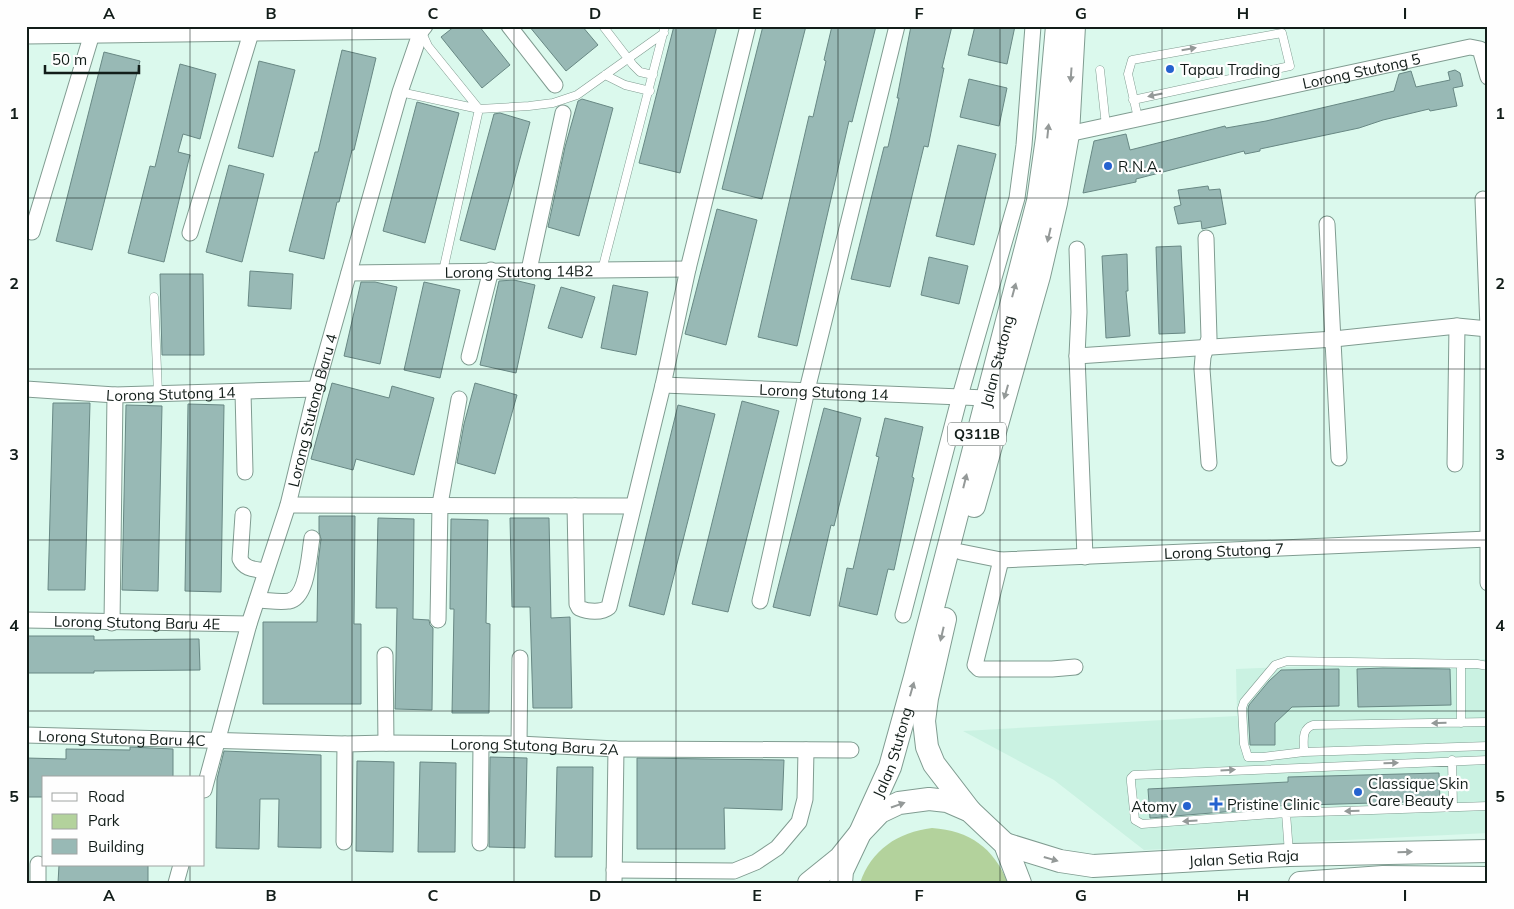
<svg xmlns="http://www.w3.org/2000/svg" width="1514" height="909" viewBox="0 0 1514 909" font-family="Mulish,sans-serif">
	<rect width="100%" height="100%" fill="#dbf9ed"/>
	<path fill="#caf2e2" d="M 1488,659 L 1488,833 L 1144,850 L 1054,780 L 963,731 L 1237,716 L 1236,669 Z"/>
	<path fill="#b3d29c" d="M 932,828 C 970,831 993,847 1008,883 L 860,883 C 871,850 898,832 932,828 Z"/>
	<path fill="#98b9b5" stroke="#688884" d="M 455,26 L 479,26 L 510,65 L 482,88 L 441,37 Z
		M 529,26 L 582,26 L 598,45 L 566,71 Z
		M 674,26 L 717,26 L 680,173 L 639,163 Z
		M 763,26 L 806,26 L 762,199 L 722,189 Z
		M 832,26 L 876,26 L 852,122 L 849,121 L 797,346 L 758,337 L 809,116 L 813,117 L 826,61 L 824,60 Z
		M 911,26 L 952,26 L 942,68 L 944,68 L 928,147 L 924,146 L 890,287 L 851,279 L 884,147 L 888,147 L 899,98 L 897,98 Z
		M 975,26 L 1015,26 L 1007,64 L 968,55 Z
		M 342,50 L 376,58 L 354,150 L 352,150 L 339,202 L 337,202 L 324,259 L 289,251 L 315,152 L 318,152 Z
		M 104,52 L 140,61 L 92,250 L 56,241 Z
		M 259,61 L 295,70 L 273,157 L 238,148 Z
		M 180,64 L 216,74 L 200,139 L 183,134 L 178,152 L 190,155 L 164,262 L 128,253 L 150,166 L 155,167 Z
		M 1455,70 L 1460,73 L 1463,86 L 1453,88 L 1457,106 L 1430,111 L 1429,109 L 1383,120 L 1359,128 L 1260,149 L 1260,151 L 1245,154 L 1244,151 L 1136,179 L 1136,182 L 1083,193 L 1094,141 L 1126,134 L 1130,150 L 1225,126 L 1226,128 L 1266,121 L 1394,91 L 1399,74 L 1411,71 L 1416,87 L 1450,80 L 1448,72 Z
		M 969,79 L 1007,88 L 999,126 L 960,117 Z
		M 582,99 L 613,108 L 579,236 L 548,227 L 565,147 L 578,101 Z
		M 417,102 L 459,113 L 425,243 L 383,231 Z
		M 500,113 L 530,122 L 495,250 L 460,240 L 494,114 Z
		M 958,145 L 996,154 L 974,245 L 936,236 Z
		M 229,165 L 264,174 L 242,262 L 206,252 Z
		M 1208,186 L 1209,190 L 1220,189 L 1226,224 L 1202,229 L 1201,221 L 1178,224 L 1174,207 L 1181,205 L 1178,190 Z
		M 717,209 L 757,220 L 726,345 L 685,334 Z
		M 1181,246 L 1185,333 L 1159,334 L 1156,247 Z
		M 1127,254 L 1128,291 L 1126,291 L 1130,336 L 1106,338 L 1102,256 Z
		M 929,257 L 968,266 L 959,304 L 921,295 Z
		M 250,271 L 293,274 L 291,309 L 248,306 Z
		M 160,274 L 203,274 L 204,355 L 162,355 Z
		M 514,280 L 535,285 L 516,373 L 480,365 L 499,281 Z
		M 361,282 L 375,282 L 397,287 L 380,364 L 344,356 Z
		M 424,282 L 460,290 L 440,378 L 404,370 Z
		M 613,285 L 648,292 L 636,355 L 601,348 Z
		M 561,287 L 595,297 L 582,338 L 548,328 Z
		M 332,383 L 389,398 L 392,386 L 434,398 L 414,475 L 356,459 L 353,470 L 311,459 Z
		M 475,383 L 517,395 L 495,474 L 457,463 L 464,424 Z
		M 742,401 L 779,411 L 728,612 L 692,604 Z
		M 53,403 L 90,403 L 85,590 L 48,590 Z
		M 188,404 L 224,405 L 221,592 L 185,591 Z
		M 126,405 L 162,406 L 158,591 L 122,590 Z
		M 678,405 L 715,414 L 664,615 L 629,606 Z
		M 824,408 L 861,418 L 834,526 L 831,525 L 810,616 L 773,607 Z
		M 885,418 L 923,427 L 912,477 L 914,478 L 894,570 L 888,569 L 877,615 L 839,606 L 847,568 L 853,569 L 879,457 L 876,456 Z
		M 319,516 L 355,516 L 354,624 L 361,624 L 361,704 L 263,704 L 263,622 L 317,622 L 318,563 L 321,539 L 319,532 Z
		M 378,518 L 414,519 L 413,619 L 429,620 L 430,625 L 433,628 L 432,710 L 395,709 L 397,608 L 376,608 Z
		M 510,518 L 549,518 L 551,618 L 570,617 L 572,708 L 533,708 L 530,607 L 512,607 Z
		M 451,519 L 488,520 L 486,623 L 490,624 L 489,713 L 452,713 L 454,609 L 450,609 Z
		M 26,636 L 94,636 L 94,640 L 199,639 L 200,670 L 94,671 L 94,673 L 26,673 Z
		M 1383,668 L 1450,669 L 1451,705 L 1358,707 L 1357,669 Z
		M 1339,669 L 1339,706 L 1292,707 L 1275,723 L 1275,745 L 1250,745 L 1248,709 L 1249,705 L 1269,681 L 1281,670 Z
		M 130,747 L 173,749 L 173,778 L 44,778 L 44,797 L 26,797 L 26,758 L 66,759 L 66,749 L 130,750 Z
		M 224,751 L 321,755 L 321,848 L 278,847 L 279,799 L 260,799 L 259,849 L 216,848 L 217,779 Z
		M 490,757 L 527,758 L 525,848 L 489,847 Z
		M 637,758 L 784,760 L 782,810 L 724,808 L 725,849 L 637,849 Z
		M 357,761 L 394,762 L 393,852 L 356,851 Z
		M 420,762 L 456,763 L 455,852 L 418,852 Z
		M 557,767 L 593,767 L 592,857 L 555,857 Z
		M 1439,773 L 1440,801 L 1272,806 L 1273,808 L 1150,818 L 1148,789 L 1288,782 L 1288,777 Z
		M 59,865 L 148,865 L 148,883 L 58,883 Z"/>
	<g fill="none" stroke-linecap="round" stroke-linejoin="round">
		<defs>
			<path id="lane" d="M 603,26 L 633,65 L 640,72 L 653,75
				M 422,33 L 428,46 L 479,109 L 443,271
				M 1100,70 L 1106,126
				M 605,75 L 625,85 L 650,91
				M 400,92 L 479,109 L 529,106 L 553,103 L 577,95 L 664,33
				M 1133,100 L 1290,66 L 1282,33 L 1132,60 L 1128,74 L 1138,118
				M 602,270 L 665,26
				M 154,297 L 158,394
				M 1488,666 L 1477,664 L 1287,661 L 1275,665 L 1244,702 L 1242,708 L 1244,744 L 1248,757 L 1263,757 L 1304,752 L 1488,746
				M 1461,723 L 1461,664
				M 1304,752 C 1304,741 1301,729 1313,725 L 1488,722
				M 1452,760 L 1453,807
				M 1488,760 L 1134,775 L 1131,778 L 1131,782 L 1135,820 L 1142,824 L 1286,813 L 1488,806
				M 1286,813 L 1289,853"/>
			<g id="street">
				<path d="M 509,26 L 555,85"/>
				<path d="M 26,36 L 421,31"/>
				<path id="s1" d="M 1068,134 L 1470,47 L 1480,49 L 1488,77"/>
				<path d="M 1483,199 L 1488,328"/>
				<path d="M 1327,224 L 1339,458"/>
				<path d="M 32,232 L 91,37"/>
				<path d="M 190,233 L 251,33"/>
				<path d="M 1206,238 L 1209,338 L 1203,357 L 1202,369 L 1209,463"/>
				<path d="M 1077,249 L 1079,312 L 1077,356 L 1085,557"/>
				<path d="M 529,270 L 563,113"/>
				<path id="s2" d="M 349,273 L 688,269"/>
				<path d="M 1488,330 L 1488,583"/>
				<path d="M 1077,356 L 1334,339 L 1457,326 L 1488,329"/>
				<path d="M 469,357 L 491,270"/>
				<path id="s3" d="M 663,385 L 986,398"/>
				<path id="s4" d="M 26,389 L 115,395 L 316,389"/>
				<path d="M 243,392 L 245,472"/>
				<path d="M 1455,464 L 1457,326"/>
				<path d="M 288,505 L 633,506"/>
				<path d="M 575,506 L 577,604 L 579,608 C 588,612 602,613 609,607 L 663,385 L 688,269 L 748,26"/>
				<path d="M 243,515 L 240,559 C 245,570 255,569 266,571"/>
				<path id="s5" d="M 961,552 L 1001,560 L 1488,539"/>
				<path d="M 1001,560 L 975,665 L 979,669 L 1052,669 L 1075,667"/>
				<path d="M 257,600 C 267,600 279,603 289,601 C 308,598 309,554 312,538"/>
				<path d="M 760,601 L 807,390 L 897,26"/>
				<path d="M 903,615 L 960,396 L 1017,198 L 1024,145 L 1033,26"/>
				<path id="s6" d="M 26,620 L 249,624"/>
				<path d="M 438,620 L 440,504 L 459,399"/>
				<path d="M 112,623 L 115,395"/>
				<path d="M 385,655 L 386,743"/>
				<path id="s7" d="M 26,735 L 345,744 L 386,743 L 519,744 L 616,749 L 851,750"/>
				<path d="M 519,744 L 520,658"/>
				<path id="s8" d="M 204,790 L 249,624 L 288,505 L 316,389 L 400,92 L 421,31 L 425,26"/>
				<path d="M 344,842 L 345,744"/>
				<path d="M 480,843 L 481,744"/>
				<path d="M 614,870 L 734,871 L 756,862 L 777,848 L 799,822 L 805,799 L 806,750"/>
				<path d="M 38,883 L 38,864"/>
				<path d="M 176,883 L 181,865"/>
				<path d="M 614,883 L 616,749"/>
			</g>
			<g id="primary">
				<path d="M 974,506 L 1039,276 L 1056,203 L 1068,134 L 1074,26"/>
				<path d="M 945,619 L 927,698 L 924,721 L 927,747 L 934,764 L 970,811"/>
				<path id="s9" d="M 1005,844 L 1060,861 L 1093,866 L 1289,855 L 1488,851"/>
				<path id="s10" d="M 809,883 L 840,858 L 860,833 L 890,767 L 915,677 L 1038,201 L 1047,138 L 1057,26"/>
				<path d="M 841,883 L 842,871 L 860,833 L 880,812 L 899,803 L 929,799 L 947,801 L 970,811 L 1005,844 L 1020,883"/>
				<path d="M 1300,883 L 1383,877 L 1488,878"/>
			</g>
		</defs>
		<use href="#lane" stroke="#809c91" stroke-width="9"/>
		<use href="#street" stroke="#809c91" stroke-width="17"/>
		<use href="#primary" stroke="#809c91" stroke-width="24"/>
		<use href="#lane" stroke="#fff" stroke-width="8"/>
		<use href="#street" stroke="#fff" stroke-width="15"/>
		<use href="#primary" stroke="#fff" stroke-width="22"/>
	</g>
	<defs><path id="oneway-solid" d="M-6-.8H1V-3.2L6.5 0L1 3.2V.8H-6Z" transform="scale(1.25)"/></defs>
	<g fill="#949998">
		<use href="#oneway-solid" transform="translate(1189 49) rotate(-10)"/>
		<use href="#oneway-solid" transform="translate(1071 75) rotate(94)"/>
		<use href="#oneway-solid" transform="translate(1155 95) rotate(168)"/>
		<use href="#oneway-solid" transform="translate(1048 131) rotate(-84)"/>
		<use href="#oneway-solid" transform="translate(1049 235) rotate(103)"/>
		<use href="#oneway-solid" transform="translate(1014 290) rotate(-75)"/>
		<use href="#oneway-solid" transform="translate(1006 392) rotate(106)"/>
		<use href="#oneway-solid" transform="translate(965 481) rotate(-76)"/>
		<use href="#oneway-solid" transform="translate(942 634) rotate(103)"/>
		<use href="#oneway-solid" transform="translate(912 689) rotate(-74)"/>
		<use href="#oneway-solid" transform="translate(1439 723) rotate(179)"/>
		<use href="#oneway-solid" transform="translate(1391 763) rotate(-2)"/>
		<use href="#oneway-solid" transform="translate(1228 770) rotate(-3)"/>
		<use href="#oneway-solid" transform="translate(898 805) rotate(-19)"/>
		<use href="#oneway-solid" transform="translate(1352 811) rotate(178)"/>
		<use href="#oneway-solid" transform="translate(1190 821) rotate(176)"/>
		<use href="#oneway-solid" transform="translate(1405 852) rotate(-1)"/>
		<use href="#oneway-solid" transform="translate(1051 859) rotate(16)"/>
	</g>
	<path fill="none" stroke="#121d19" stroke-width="1" stroke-opacity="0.55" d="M 190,26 L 190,778M 352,26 L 352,883M 514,26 L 514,883M 676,26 L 676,883M 838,26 L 838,883M 1000,26 L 1000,883M 1162,26 L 1162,883M 1324,26 L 1324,883M 26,198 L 1488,198M 26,369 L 1488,369M 26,540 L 1488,540M 26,711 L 1488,711M 190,865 L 190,883"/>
	<g fill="#2562cf" stroke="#fefefe" stroke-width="2">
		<circle cx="1170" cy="69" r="5"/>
		<circle cx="1108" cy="166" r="5"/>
		<circle cx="1358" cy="792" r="5"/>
		<path d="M1213.5 796.5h5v5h5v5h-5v5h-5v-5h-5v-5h5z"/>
		<circle cx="1187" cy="806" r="5"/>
	</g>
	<g text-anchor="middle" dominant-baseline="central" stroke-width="4.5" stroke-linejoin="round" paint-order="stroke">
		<rect fill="#fefefe" stroke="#59605e" stroke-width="1" x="948" y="422.5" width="58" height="23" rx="4"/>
		<g font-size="14" font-weight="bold" fill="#121d19">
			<text x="977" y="434">Q311B</text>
		</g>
		<g font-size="15" fill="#121d19" stroke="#fefefe" text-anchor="start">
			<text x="1180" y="69">Tapau Trading</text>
			<text x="1118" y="166">R.N.A.</text>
			<text x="1368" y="783">Classique Skin<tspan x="1368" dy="17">Care Beauty</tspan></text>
			<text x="1227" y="804">Pristine Clinic</text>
			<text x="1177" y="806" text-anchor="end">Atomy</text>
		</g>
		<g font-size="15" fill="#121d19" stroke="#fefefe">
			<text stroke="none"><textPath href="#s1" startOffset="300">Lorong Stutong 5</textPath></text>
			<text stroke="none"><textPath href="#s2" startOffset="170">Lorong Stutong 14B2</textPath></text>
			<text stroke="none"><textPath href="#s10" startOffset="564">Jalan Stutong</textPath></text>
			<text stroke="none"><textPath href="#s3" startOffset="161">Lorong Stutong 14</textPath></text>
			<text stroke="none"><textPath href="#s4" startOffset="145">Lorong Stutong 14</textPath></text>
			<text stroke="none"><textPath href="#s8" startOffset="395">Lorong Stutong Baru 4</textPath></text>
			<text stroke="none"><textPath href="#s5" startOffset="264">Lorong Stutong 7</textPath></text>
			<text stroke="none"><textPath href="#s6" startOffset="111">Lorong Stutong Baru 4E</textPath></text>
			<text stroke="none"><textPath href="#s7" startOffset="96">Lorong Stutong Baru 4C</textPath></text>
			<text stroke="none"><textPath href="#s7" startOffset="509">Lorong Stutong Baru 2A</textPath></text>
			<text stroke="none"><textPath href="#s10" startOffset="159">Jalan Stutong</textPath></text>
			<text stroke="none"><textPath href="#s9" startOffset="242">Jalan Setia Raja</textPath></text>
		</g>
	</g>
	<rect width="1514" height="909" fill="none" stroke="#fefefe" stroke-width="55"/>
	<rect x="42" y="776" width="162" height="90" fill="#fefefe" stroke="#a0a4a2"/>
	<rect x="52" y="793" width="25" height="8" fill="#ffffff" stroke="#a0a4a2"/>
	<text x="88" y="802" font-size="15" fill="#121d19">Road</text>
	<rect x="52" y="814" width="25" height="15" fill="#b3d29c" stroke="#a0a4a2"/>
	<text x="88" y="826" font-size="15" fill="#121d19">Park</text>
	<rect x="52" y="839" width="25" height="15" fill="#98b9b5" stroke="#a0a4a2"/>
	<text x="88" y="852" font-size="15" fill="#121d19">Building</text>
	<path d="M45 65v8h94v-8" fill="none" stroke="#121d19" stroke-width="2.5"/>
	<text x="52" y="65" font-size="15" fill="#121d19" stroke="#fefefe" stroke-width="4" paint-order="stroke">50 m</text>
	<rect x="28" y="28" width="1458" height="854" fill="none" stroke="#121d19" stroke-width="2"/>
	<g font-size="16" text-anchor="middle" font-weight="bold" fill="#121d19">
		<text x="109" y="19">A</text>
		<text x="271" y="19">B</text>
		<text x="433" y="19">C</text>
		<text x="595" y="19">D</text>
		<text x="757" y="19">E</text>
		<text x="919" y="19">F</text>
		<text x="1081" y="19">G</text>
		<text x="1243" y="19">H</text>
		<text x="1405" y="19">I</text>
		<text x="14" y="119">1</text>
		<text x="1500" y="119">1</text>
		<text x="14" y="289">2</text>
		<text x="1500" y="289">2</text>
		<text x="14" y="460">3</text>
		<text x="1500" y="460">3</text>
		<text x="14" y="631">4</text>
		<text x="1500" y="631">4</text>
		<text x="14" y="802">5</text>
		<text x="1500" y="802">5</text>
		<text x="109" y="901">A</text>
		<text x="271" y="901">B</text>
		<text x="433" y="901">C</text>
		<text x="595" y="901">D</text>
		<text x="757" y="901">E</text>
		<text x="919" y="901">F</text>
		<text x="1081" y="901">G</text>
		<text x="1243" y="901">H</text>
		<text x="1405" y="901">I</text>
	</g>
</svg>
